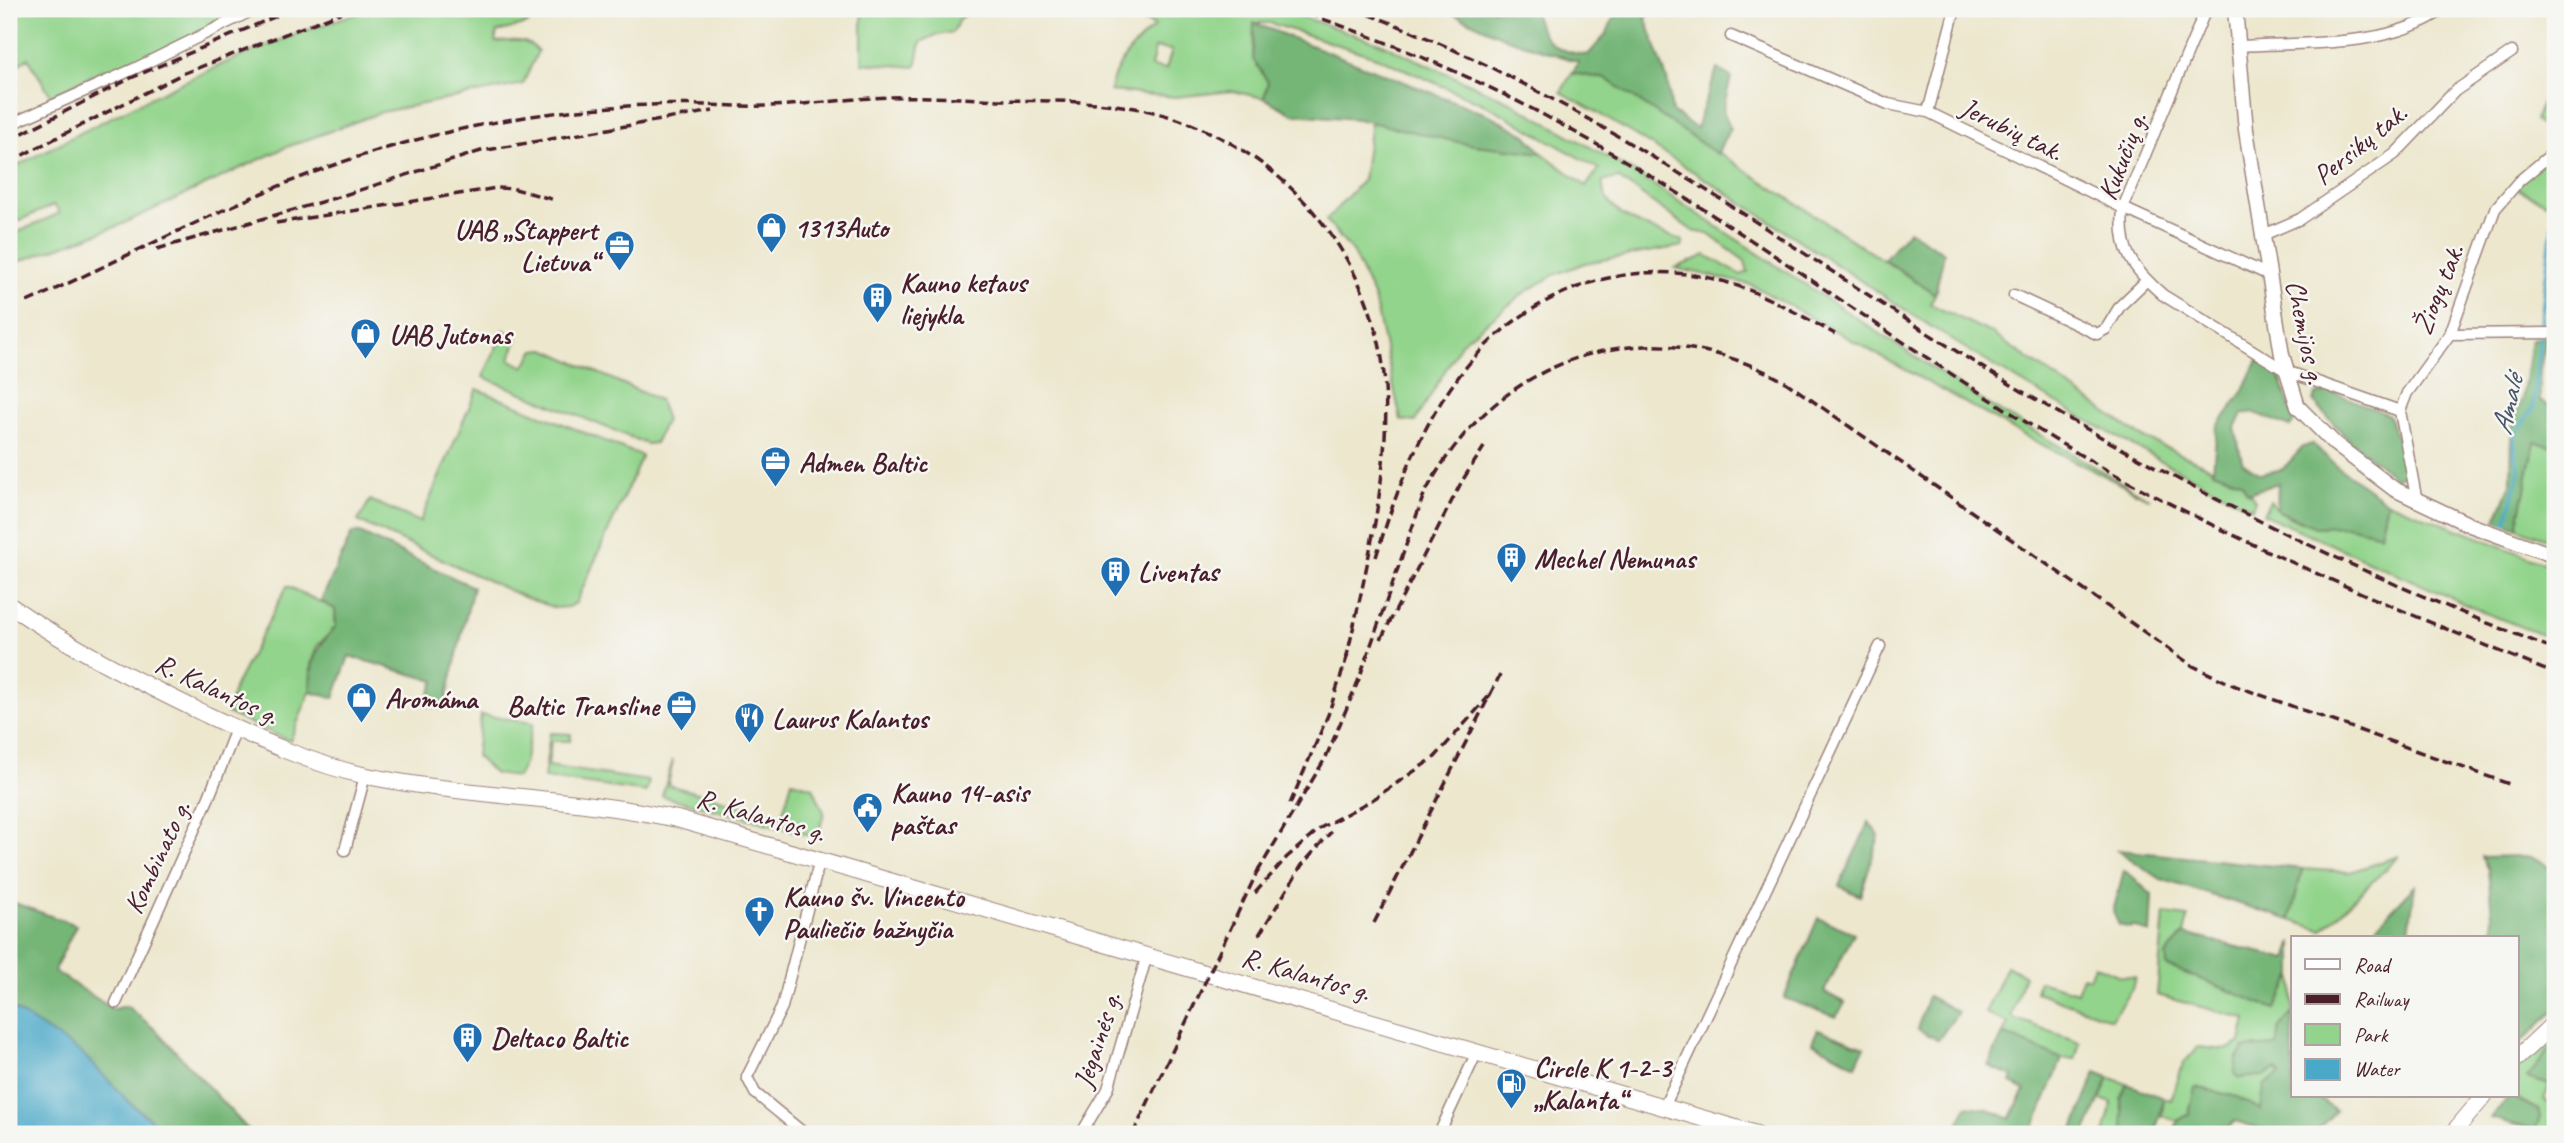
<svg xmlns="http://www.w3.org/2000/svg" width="2564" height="1143" viewBox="0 0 2564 1143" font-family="Caveat,sans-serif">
	<rect width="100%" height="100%" fill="#f6f6f2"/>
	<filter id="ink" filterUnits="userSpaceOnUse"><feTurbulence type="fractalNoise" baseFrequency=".0143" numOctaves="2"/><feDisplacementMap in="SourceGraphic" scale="14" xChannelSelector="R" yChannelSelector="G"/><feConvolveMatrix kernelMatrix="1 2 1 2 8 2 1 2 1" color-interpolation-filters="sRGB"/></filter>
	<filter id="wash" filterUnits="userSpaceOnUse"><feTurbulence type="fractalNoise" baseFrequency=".00686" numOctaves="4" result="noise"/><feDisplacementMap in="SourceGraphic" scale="28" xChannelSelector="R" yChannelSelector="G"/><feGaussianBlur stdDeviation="1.57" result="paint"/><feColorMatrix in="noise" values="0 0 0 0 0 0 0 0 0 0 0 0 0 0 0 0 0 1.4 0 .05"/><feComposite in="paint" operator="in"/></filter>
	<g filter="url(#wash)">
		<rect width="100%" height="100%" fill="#ede7ce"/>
		<path fill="#92d48b" stroke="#6e7a5b" stroke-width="2" fill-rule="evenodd" d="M 9,9 L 244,9 L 106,78 L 103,70 L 51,96 L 28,58 L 9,71 Z
			M 371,9 L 530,9 L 528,24 L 497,32 L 495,42 C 511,41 525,37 538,51 L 523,84 L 382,112 L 284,148 L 118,226 L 9,265 L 9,236 L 60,213 L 54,205 L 9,225 L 9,170 C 127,108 243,47 371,9 Z
			M 862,9 L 975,9 L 959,19 L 953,32 L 936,35 L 921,42 L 916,67 L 862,63 Z
			M 1116,9 L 1279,9 L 1380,43 L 1512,103 L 1634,172 L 1987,404 L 2150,499 L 2025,436 L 1752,285 L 1675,268 L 1706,255 L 1741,275 L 1748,272 L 1745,261 L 1708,234 L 1693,231 L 1618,178 L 1603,181 C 1599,216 1658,231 1683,241 L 1683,246 L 1585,263 L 1554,275 L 1524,293 L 1462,342 L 1415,422 L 1401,420 L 1374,298 L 1353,253 L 1326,220 L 1363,180 L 1371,122 L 1467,144 L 1542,153 L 1586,186 L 1599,169 L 1492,108 L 1379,58 L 1270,23 L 1254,23 L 1253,59 L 1268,82 L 1264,98 L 1231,91 L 1176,97 L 1110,91 C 1115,62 1134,45 1155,26 ZM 1155,48 L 1172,50 L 1166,69 L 1151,67 Z
			M 2555,70 L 2555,137 L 2535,121 Z
			M 1572,73 L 1606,79 L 1935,294 L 1930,304 L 1991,333 L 2142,437 L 2241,481 L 2255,500 L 2252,508 C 2153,458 2054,404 1960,345 C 1827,261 1698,169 1561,92 Z
			M 2555,151 L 2555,196 L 2546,203 L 2514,187 Z
			M 504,330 L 517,339 L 510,359 L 524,367 L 535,350 L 545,349 L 659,400 L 666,420 L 655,443 L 647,444 L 483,377 Z
			M 477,389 L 642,456 L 576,603 L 568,607 L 555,608 L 526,598 L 358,521 L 370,500 L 420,522 Z
			M 2535,442 L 2555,447 L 2555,542 L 2517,528 Z
			M 2270,501 C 2291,528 2318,524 2347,526 C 2358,527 2369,532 2380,534 L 2387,502 L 2555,567 L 2555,640 L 2483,612 L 2263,514 Z
			M 287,586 L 335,609 L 336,627 L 317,646 L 311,663 L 310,692 L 290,741 L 227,713 L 235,686 Z
			M 481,715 L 533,723 L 524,764 L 517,777 L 495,774 L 476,756 Z
			M 550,733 L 571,734 L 570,741 L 551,741 L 548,766 L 649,781 L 646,792 L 544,778 Z
			M 673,760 L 668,785 L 782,816 L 792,781 L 813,787 L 824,812 L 818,837 L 662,796 Z
			M 2399,856 L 2322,930 L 2290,920 L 2302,869 L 2350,872 Z
			M 2164,914 L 2188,917 L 2184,934 L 2166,955 L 2275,1009 L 2293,975 L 2293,1013 L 2280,1028 L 2277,1046 L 2244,1048 L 2280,1074 L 2261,1110 L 2237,1097 L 2195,1087 L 2189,1114 L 2178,1121 L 2162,1116 L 2164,1098 L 2171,1100 L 2183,1064 L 2198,1047 L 2226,1050 L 2241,1042 L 2246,1019 L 2157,995 Z
			M 2094,965 L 2120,976 L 2135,977 L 2132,989 L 2111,1019 L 2036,992 L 2039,981 L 2077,992 L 2083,976 L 2089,978 Z
			M 2006,966 L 2024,975 L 2011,1017 L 2080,1042 L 2075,1059 L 2062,1059 L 2003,1034 L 2008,1023 L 1985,1013 Z
			M 2555,1029 L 2555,1043 L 2527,1078 L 2550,1085 L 2544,1100 L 2555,1105 L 2555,1134 L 2535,1130 L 2540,1117 L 2538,1110 L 2513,1096 L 2517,1096 L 2517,1069 Z
			M 2109,1077 L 2127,1084 L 2121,1099 L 2124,1134 L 2104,1134 L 2112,1103 L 2100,1099 Z"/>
		<path fill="#75b677" stroke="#606a51" stroke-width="2" d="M 1443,9 L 1533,9 C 1543,42 1553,52 1588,55 L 1607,33 L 1617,9 L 1651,9 L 1646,19 L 1667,79 L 1672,112 L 1696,128 L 1717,69 L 1731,77 L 1723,110 L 1730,128 L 1717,154 L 1606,79 L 1572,73 L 1579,62 L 1508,39 Z
			M 1254,23 L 1491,116 L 1526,135 L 1542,153 L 1467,144 L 1357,119 L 1293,114 L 1264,98 L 1268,82 L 1253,59 Z
			M 1909,230 L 1944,253 L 1935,294 L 1884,259 Z
			M 2547,337 L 2540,369 L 2540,401 L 2555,408 L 2555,447 L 2535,442 L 2517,528 L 2496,520 L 2511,484 L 2512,426 L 2523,395 L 2531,339 Z
			M 2258,360 L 2278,371 L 2294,421 L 2290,427 L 2253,412 L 2242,415 L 2235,427 L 2242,462 L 2260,474 L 2283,469 L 2303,447 L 2312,444 L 2340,469 L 2387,502 L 2380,534 L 2348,526 L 2315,527 L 2277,510 L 2278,483 L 2248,493 L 2241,481 L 2213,471 L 2217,427 L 2243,392 Z
			M 2328,390 L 2389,415 L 2408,472 L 2396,478 L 2346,437 L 2313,401 L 2315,396 Z
			M 352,533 L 360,533 L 473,587 L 444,709 L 425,705 L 435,681 L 349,656 L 334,698 L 310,692 C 311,659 314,651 336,626 L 335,609 L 321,601 Z
			M 1869,822 L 1879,836 L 1860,896 L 1839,886 Z
			M 2117,850 L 2302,869 L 2290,920 L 2161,879 Z
			M 2526,856 L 2539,860 L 2555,872 L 2555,1010 L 2517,1046 L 2517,938 L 2494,938 L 2488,870 L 2482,857 Z
			M 2124,870 L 2152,895 L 2150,933 L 2133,926 L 2131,928 L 2119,925 L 2113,912 Z
			M 2415,886 L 2408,938 L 2365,938 Z
			M 9,901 L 76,925 L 54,971 L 113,1009 L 127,1006 L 157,1031 L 252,1134 L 169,1134 L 9,1006 Z
			M 1818,918 L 1854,933 L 1824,992 L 1845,1003 L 1836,1017 L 1784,998 Z
			M 2184,934 L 2287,959 L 2293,942 L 2293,975 L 2275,1009 L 2167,966 L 2166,955 Z
			M 1928,996 L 1958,1012 L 1938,1040 L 1917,1029 Z
			M 2293,1013 L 2293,1096 L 2315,1096 L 2336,1111 L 2313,1134 L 2264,1134 L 2265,1130 L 2235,1121 L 2223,1133 L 2205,1129 L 2203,1134 L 2173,1134 L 2178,1121 L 2189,1114 L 2195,1087 L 2237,1097 L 2261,1110 L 2264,1085 L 2280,1074 L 2276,1069 L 2263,1076 L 2239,1078 L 2234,1074 L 2237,1059 L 2244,1048 L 2277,1046 L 2280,1028 Z
			M 1818,1029 L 1864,1047 L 1856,1065 L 1812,1042 Z
			M 2003,1034 L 2062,1059 L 2031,1134 L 1977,1134 L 1956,1128 L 1967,1106 L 1988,1109 L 2010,1119 L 2025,1090 L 2011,1083 L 2013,1076 L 1988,1066 Z
			M 2555,1043 L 2555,1076 L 2550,1085 L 2527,1078 Z
			M 2096,1072 L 2109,1077 L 2085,1134 L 2072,1134 Z
			M 2127,1084 L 2164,1098 L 2155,1134 L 2124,1134 L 2121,1099 Z
			M 2510,1096 L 2538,1110 L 2540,1117 L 2535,1130 L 2490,1118 Z"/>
		<path fill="#4aa8c8" stroke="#4a647a" stroke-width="2" d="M 9,1006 L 82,1053 L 131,1104 L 169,1134 L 9,1134 Z"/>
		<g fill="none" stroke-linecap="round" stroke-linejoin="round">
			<path stroke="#4aa8c8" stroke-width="3.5" d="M 2540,329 L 2555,203
				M 2506,523 L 2520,471 L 2515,456 L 2515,435 L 2533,408 L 2540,337"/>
		</g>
	</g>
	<g filter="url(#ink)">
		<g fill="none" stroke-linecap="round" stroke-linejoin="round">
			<defs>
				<path id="street" d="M 2206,9 L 2123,208 C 2119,251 2132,268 2163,295 L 2286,371 L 2400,411
					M 1731,36 L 1888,104 L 1928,112 L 2123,208 L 2269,275
					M 2240,46 C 2306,42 2387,49 2444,9
					M 1928,112 L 1955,9
					M 9,125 L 136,68 L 255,9
					M 2263,235 L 2300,219 L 2395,154 L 2455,91 L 2512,52
					M 2014,295 L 2097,334 L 2106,329 L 2120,306 L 2146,281
					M 2450,334 L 2555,333
					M 2417,502 L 2400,411 L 2407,393 L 2450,334 L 2495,209 L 2519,181 L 2555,151
					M 345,850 L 365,776
					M 116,1003 L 209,797 L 236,729
					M 1664,1107 L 1880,646
					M 805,1134 L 755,1093 L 747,1077 L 782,1007 L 820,859
					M 1081,1134 L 1108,1089 L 1147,955
					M 1439,1134 L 1477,1052"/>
				<path id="secondary" d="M 2235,9 L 2246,130 L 2282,355 L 2298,407 L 2335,444 L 2394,489 L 2470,525 L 2555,556"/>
				<path id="primary" d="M 9,605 C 70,647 137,681 203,713 C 256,738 310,764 367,776 C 469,797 575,797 677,819 L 1756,1134
					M 2517,1058 L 2555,1022
					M 2452,1134 L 2484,1096"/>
			</defs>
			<use href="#street" stroke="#9c837c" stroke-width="13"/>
			<use href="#secondary" stroke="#9c837c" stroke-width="17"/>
			<use href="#primary" stroke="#9c837c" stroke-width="18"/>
			<use href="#street" stroke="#fff" stroke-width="10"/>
			<use href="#secondary" stroke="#fff" stroke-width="14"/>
			<use href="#primary" stroke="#fff" stroke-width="16"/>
			<path stroke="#4a1f2b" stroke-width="3.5" stroke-dasharray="10 5" stroke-linecap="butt" d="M 1294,9 C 1382,39 1469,74 1551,119 C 1722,211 1877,330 2042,432 C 2203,531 2381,602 2555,674
				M 1354,9 C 1566,85 1748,220 1937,339 C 2131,462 2340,569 2555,649
				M 9,140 L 131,78 L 293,9
				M 9,162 L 182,74 L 350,9
				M 276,223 L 497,188 L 515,189 L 555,200
				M 157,249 L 335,198 L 481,151 L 713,111
				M 27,302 C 144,250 256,187 380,150 C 468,124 559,108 651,105 C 691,103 730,107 770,106 C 804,105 837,100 871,98 C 913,95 956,98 999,100 C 1047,101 1098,100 1145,110 C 1261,136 1353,227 1379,343 C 1400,436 1367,567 1346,660
				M 1376,557 C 1411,442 1458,332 1578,287 C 1621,271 1669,268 1714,279 C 1757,289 1796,313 1835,334
				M 1381,639 L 1462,481 L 1484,447
				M 1290,804 L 1328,715 L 1349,651
				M 1257,873 L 1326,757 L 1359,679 L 1423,497 C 1494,355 1649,304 1787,383 L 2193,666 L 2233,685 L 2509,784
				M 1255,893 L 1287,857 L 1322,827 L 1372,800 L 1435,757 L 1490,695
				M 1374,923 L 1500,675
				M 1259,935 L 1302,865 L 1331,832
				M 1133,1134 L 1261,864"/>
		</g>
	</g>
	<defs>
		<symbol id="shop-pin" viewBox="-11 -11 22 30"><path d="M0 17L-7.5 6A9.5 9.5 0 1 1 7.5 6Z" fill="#1f6fb2" stroke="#f6f6f2"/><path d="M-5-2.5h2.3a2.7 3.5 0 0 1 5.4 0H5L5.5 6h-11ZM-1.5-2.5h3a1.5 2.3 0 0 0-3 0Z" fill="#fff"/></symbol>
		<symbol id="office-pin" viewBox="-11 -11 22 30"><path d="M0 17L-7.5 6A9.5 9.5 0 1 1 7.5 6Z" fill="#1f6fb2" stroke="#f6f6f2"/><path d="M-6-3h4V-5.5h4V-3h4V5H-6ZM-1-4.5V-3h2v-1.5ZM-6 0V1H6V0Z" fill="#fff"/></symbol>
		<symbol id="building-pin" viewBox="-11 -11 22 30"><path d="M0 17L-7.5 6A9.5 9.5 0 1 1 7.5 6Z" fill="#1f6fb2" stroke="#f6f6f2"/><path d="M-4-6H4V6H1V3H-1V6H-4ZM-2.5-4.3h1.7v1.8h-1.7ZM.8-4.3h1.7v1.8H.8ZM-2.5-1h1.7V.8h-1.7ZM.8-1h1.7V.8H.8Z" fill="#fff"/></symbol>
		<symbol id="restaurant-pin" viewBox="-11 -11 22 30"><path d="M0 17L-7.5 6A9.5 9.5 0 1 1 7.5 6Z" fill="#1f6fb2" stroke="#f6f6f2"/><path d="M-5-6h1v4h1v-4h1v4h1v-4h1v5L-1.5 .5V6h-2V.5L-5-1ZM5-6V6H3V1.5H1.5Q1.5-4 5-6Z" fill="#fff"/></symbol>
		<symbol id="civic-pin" viewBox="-11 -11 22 30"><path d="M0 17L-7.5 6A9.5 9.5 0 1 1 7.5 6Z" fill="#1f6fb2" stroke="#f6f6f2"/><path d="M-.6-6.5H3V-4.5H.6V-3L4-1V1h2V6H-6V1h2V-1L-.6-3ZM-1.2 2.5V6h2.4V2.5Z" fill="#fff"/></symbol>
		<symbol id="church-pin" viewBox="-11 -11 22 30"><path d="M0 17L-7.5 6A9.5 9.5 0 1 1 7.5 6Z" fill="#1f6fb2" stroke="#f6f6f2"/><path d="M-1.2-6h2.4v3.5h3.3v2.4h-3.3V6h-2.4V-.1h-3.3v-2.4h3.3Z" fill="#fff"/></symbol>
		<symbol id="fuel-pin" viewBox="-11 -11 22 30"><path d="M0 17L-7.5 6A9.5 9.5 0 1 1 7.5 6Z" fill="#1f6fb2" stroke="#f6f6f2"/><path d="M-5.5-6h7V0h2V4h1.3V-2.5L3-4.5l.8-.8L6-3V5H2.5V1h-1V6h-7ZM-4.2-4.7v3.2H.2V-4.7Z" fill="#fff"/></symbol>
	</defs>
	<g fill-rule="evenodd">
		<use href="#shop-pin" x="754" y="210" width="35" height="47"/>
		<use href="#office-pin" x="602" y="228" width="35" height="47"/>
		<use href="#building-pin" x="860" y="280" width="35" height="47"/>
		<use href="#shop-pin" x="348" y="316" width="35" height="47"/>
		<use href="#office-pin" x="758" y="444" width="35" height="47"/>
		<use href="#building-pin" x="1494" y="540" width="35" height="47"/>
		<use href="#building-pin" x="1098" y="554" width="35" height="47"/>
		<use href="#shop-pin" x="344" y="680" width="35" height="47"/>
		<use href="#office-pin" x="664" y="688" width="35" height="47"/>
		<use href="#restaurant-pin" x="732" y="700" width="35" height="47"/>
		<use href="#civic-pin" x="850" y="790" width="35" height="47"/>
		<use href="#church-pin" x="742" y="894" width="35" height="47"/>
		<use href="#building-pin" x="450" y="1020" width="35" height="47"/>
		<use href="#fuel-pin" x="1494" y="1066" width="35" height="47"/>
	</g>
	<g text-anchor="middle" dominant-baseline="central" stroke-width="5" stroke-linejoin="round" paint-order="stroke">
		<g font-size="28" fill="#4a1f2b" stroke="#f6f6f2">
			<text transform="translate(2012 129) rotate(26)">Jerubių tak.</text>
			<text transform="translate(2360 144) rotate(-39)">Persikų tak.</text>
			<text transform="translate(2122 156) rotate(-69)">Kukučių g.</text>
			<text transform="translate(2438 289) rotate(-68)">Žiogų tak.</text>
			<text transform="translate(2306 332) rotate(78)">Chemijos g.</text>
			<text transform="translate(217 689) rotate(25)">R. Kalantos g.</text>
			<text transform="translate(761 815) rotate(16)">R. Kalantos g.</text>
			<text transform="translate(157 857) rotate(-65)">Kombinato g.</text>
			<text transform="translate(1306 974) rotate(16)">R. Kalantos g.</text>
			<text transform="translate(1097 1040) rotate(-72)">Jėgainės g.</text>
		</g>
		<g font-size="28" font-weight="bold" fill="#4a1f2b" stroke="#f6f6f2" text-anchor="start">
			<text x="794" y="227">1313Auto</text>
			<text x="597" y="229" text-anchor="end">UAB „Stappert<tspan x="597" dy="32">Lietuva“</tspan></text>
			<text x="900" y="282">Kauno ketaus<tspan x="900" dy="32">liejykla</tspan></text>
			<text x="389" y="334">UAB Jutonas</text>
			<text x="799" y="462">Admen Baltic</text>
			<text x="1534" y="558">Mechel Nemunas</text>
			<text x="1138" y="571">Liventas</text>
			<text x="385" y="698">Aromáma</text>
			<text x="659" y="705" text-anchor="end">Baltic Transline</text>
			<text x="772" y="718">Laurus Kalantos</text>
			<text x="891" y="792">Kauno 14-asis<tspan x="891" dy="32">paštas</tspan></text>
			<text x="783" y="896">Kauno šv. Vincento<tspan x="783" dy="32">Pauliečio bažnyčia</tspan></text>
			<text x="491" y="1037">Deltaco Baltic</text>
			<text x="1534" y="1067">Circle K 1-2-3<tspan x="1534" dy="32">„Kalanta“</tspan></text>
		</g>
		<g font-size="30" font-style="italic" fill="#4a566a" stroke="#f6f6f2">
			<text transform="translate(2507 405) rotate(-77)">Amalė</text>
		</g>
	</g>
	<rect width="2564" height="1143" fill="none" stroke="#f6f6f2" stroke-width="35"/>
	<rect x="2291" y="936" width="228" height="161" fill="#f6f6f2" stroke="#b1a0a2" stroke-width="2"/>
	<rect x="2305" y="959" width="35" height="10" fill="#ffffff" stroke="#b1a0a2" stroke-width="2"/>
	<text x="2354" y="972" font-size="21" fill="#4a1f2b">Road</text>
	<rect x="2305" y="994" width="35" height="10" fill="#4a1f2b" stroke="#b1a0a2" stroke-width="2"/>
	<text x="2354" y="1006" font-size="21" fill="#4a1f2b">Railway</text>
	<rect x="2305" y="1024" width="35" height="21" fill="#92d48b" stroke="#b1a0a2" stroke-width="2"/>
	<text x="2354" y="1042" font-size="21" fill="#4a1f2b">Park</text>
	<rect x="2305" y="1059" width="35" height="21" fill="#4aa8c8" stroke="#b1a0a2" stroke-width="2"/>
	<text x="2354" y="1076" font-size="21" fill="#4a1f2b">Water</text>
</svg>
